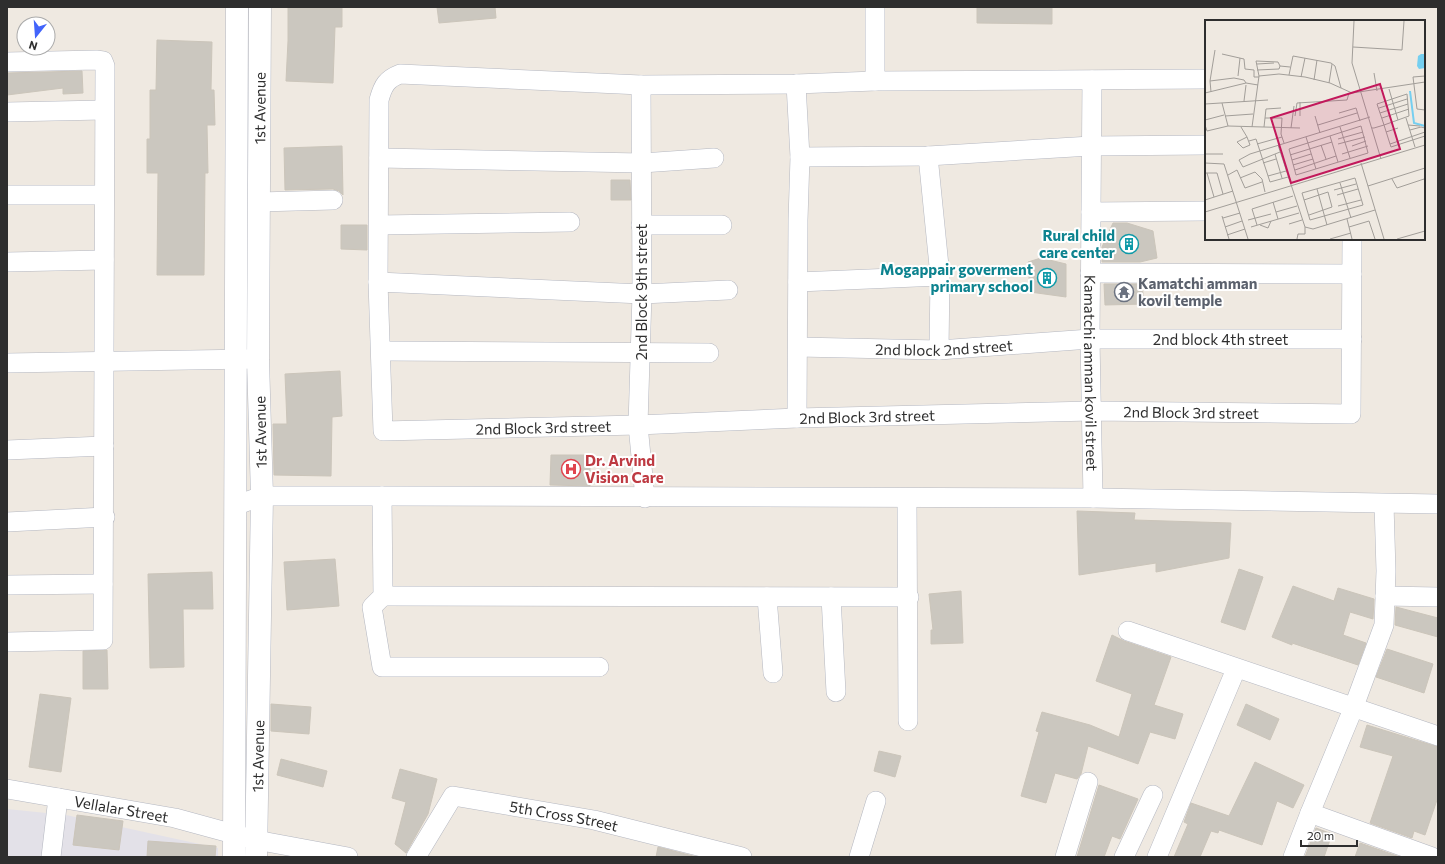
<svg xmlns="http://www.w3.org/2000/svg" width="1445" height="864" viewBox="0 0 1445 864" font-family="Commissioner,sans-serif">
	<rect width="100%" height="100%" fill="#efe9e1"/>
	<path fill="#e3e1e8" d="M 7,809 L 66,815 L 218,848 L 218,857 L 7,857 Z"/>
	<path fill="#cbc7bf" stroke="#cbc5ba" d="M 288,7 L 342,7 L 342,27 L 335,27 L 333,83 L 286,81 L 288,41 Z
		M 437,7 L 495,7 L 496,18 L 439,23 Z
		M 977,7 L 1052,7 L 1052,24 L 977,23 Z
		M 157,40 L 212,42 L 211,90 L 214,90 L 215,125 L 207,125 L 208,173 L 205,173 L 204,275 L 157,275 L 158,173 L 147,173 L 147,139 L 150,139 L 150,90 L 156,90 Z
		M 82,71 L 83,93 L 63,94 L 63,88 L 7,95 L 7,73 Z
		M 342,146 L 343,195 L 339,191 L 333,189 L 285,190 L 284,148 Z
		M 611,180 L 630,180 L 631,200 L 611,200 Z
		M 1113,223 L 1127,223 L 1153,231 L 1157,258 L 1140,262 L 1102,262 L 1102,247 Z
		M 341,225 L 367,225 L 367,250 L 341,249 Z
		M 1041,258 L 1066,264 L 1066,297 L 1030,292 L 1028,262 Z
		M 1104,284 L 1142,284 L 1144,304 L 1105,305 Z
		M 340,371 L 342,416 L 332,417 L 331,476 L 274,475 L 273,424 L 287,424 L 285,374 Z
		M 551,455 L 590,455 L 590,486 L 550,485 Z
		M 1077,511 L 1135,513 L 1134,520 L 1231,523 L 1229,558 L 1156,572 L 1156,563 L 1079,575 Z
		M 335,559 L 339,606 L 287,610 L 284,562 Z
		M 1239,569 L 1263,577 L 1245,630 L 1221,622 Z
		M 212,572 L 213,609 L 183,609 L 184,667 L 150,668 L 148,574 Z
		M 1293,586 L 1334,601 L 1338,588 L 1374,599 L 1373,619 L 1350,612 L 1343,635 L 1366,643 L 1358,665 L 1292,643 L 1292,645 L 1272,637 Z
		M 961,591 L 963,643 L 931,644 L 931,630 L 933,630 L 929,594 Z
		M 1396,607 L 1438,618 L 1438,637 L 1395,625 Z
		M 1112,635 L 1124,641 L 1171,657 L 1154,705 L 1183,714 L 1175,739 L 1150,732 L 1138,764 L 1088,746 L 1081,774 L 1077,779 L 1055,773 L 1046,803 L 1021,796 L 1039,732 L 1036,731 L 1042,712 L 1090,725 L 1119,737 L 1132,694 L 1096,681 Z
		M 1387,649 L 1433,664 L 1424,693 L 1376,677 Z
		M 107,650 L 108,689 L 83,689 L 83,651 Z
		M 40,694 L 71,698 L 61,772 L 29,767 Z
		M 271,704 L 311,707 L 309,734 L 271,731 Z
		M 1246,704 L 1279,719 L 1270,740 L 1237,725 Z
		M 1367,725 L 1438,747 L 1438,797 L 1425,835 L 1414,831 L 1412,838 L 1370,823 L 1393,756 L 1360,747 Z
		M 879,751 L 901,756 L 895,777 L 874,771 Z
		M 281,759 L 327,771 L 323,787 L 277,775 Z
		M 1255,762 L 1304,785 L 1293,808 L 1277,801 L 1262,845 L 1219,830 L 1218,833 L 1211,831 L 1200,857 L 1174,857 L 1188,824 L 1184,822 L 1191,803 L 1229,816 Z
		M 400,769 L 437,779 L 428,814 L 406,853 L 395,844 L 406,802 L 392,798 Z
		M 1099,785 L 1138,799 L 1120,839 L 1112,836 L 1104,857 L 1077,857 Z
		M 77,815 L 123,821 L 119,850 L 73,845 Z
		M 1316,828 L 1332,834 L 1324,857 L 1305,857 Z
		M 148,841 L 216,846 L 215,857 L 147,857 Z
		M 1360,843 L 1400,857 L 1355,857 Z
		M 658,847 L 697,857 L 656,857 Z"/>
	<g fill="none" stroke-linecap="round" stroke-linejoin="round">
		<defs>
			<g id="minor">
				<path d="M 875,7 L 875,81"/>
				<path d="M 7,62 L 96,60 L 103,61 L 105,66 L 103,640 L 7,642"/>
				<path id="s1" d="M 1206,79 L 875,81 L 796,84 L 641,85 L 400,74 C 387,79 383,85 379,100 L 378,282 L 383,431 L 638,425 L 797,418 L 1092,411 L 1351,414 L 1352,239"/>
				<path id="s2" d="M 1092,80 L 1090,339 L 1093,498"/>
				<path d="M 796,84 L 800,157 L 798,220 L 797,418"/>
				<path d="M 641,85 L 642,294 L 638,425 L 645,498"/>
				<path d="M 7,112 L 103,110"/>
				<path d="M 928,156 L 940,276 L 939,350"/>
				<path d="M 800,157 L 928,156 L 1091,146 L 1206,145"/>
				<path d="M 379,158 L 642,163 L 714,158"/>
				<path d="M 7,195 L 104,195"/>
				<path d="M 259,202 L 333,200"/>
				<path d="M 1091,212 L 1206,211"/>
				<path d="M 379,225 L 570,222"/>
				<path d="M 641,225 L 722,225"/>
				<path d="M 7,262 L 104,260"/>
				<path d="M 1090,273 L 1352,274"/>
				<path d="M 378,282 L 642,294 L 728,290"/>
				<path d="M 798,282 L 940,276"/>
				<path id="s3" d="M 798,347 L 939,350 L 1090,339 L 1352,339"/>
				<path d="M 381,351 L 709,353"/>
				<path d="M 7,363 L 251,359"/>
				<path d="M 7,450 L 104,446"/>
				<path d="M 382,496 L 383,596 L 372,607 L 382,667 L 599,667"/>
				<path d="M 907,498 L 908,721"/>
				<path d="M 1384,504 L 1386,571 L 1384,625 L 1353,709 L 1310,813 L 1432,857"/>
				<path d="M 237,505 L 262,496 L 382,496 L 1093,498 L 1438,504"/>
				<path d="M 7,522 L 105,517"/>
				<path d="M 7,585 L 103,584"/>
				<path d="M 383,596 L 909,597"/>
				<path d="M 1385,596 L 1438,597"/>
				<path d="M 767,597 L 773,673"/>
				<path d="M 831,597 L 836,692"/>
				<path d="M 1128,631 L 1438,736"/>
				<path id="s4" d="M 7,789 L 175,818 L 256,840 L 348,857"/>
				<path d="M 51,857 L 58,798"/>
				<path id="s5" d="M 416,857 L 453,796 L 594,820 L 742,857"/>
				<path d="M 859,857 L 876,801"/>
				<path d="M 1065,857 L 1088,782"/>
				<path d="M 1124,857 L 1153,795"/>
				<path d="M 1157,857 L 1236,669"/>
				<path d="M 1293,857 L 1310,813"/>
			</g>
			<g id="secondary">
				<path d="M 234,857 L 237,7"/>
				<path id="s6" d="M 256,857 L 262,496 L 258,360 L 260,7"/>
			</g>
		</defs>
		<use href="#minor" stroke="#b4b7c1" stroke-width="20"/>
		<use href="#secondary" stroke="#b4b7c1" stroke-width="23"/>
		<use href="#minor" stroke="#fff" stroke-width="19"/>
		<use href="#secondary" stroke="#fff" stroke-width="22"/>
	</g>
	<defs>
		<symbol id="building-ring" viewBox="-11 -11 22 22"><circle r="9.5" fill="#fff" stroke="#0f9aa8" stroke-width="1.5"/><path d="M-4-6H4V6H1V3H-1V6H-4ZM-2.5-4.3h1.7v1.8h-1.7ZM.8-4.3h1.7v1.8H.8ZM-2.5-1h1.7V.8h-1.7ZM.8-1h1.7V.8H.8Z" fill="#0f9aa8"/></symbol>
		<symbol id="temple-ring" viewBox="-11 -11 22 22"><circle r="9.5" fill="#fff" stroke="#6b7280" stroke-width="1.5"/><path d="M0-6L5-2H3V0L6.5 2.5H4V6H1.5V3h-3V6H-4V2.5H-6.5L-3 0V-2H-5Z" fill="#6b7280"/></symbol>
		<symbol id="hospital-ring" viewBox="-11 -11 22 22"><circle r="9.5" fill="#fff" stroke="#e0444e" stroke-width="1.5"/><path d="M-5-5h3v3.5h4V-5h3V5h-3V1.5h-4V5h-3Z" fill="#e0444e"/></symbol>
	</defs>
	<g fill-rule="evenodd">
		<use href="#building-ring" x="1118" y="233" width="22" height="22"/>
		<use href="#building-ring" x="1036" y="267" width="22" height="22"/>
		<use href="#temple-ring" x="1113" y="281" width="22" height="22"/>
		<use href="#hospital-ring" x="560" y="458" width="22" height="22"/>
	</g>
	<g text-anchor="middle" dominant-baseline="central" stroke-width="4" stroke-linejoin="round" paint-order="stroke">
		<g font-size="15" fill="#2e2e2e" stroke="#fff">
			<text stroke="none"><textPath href="#s6" startOffset="749">1st Avenue</textPath></text>
			<text transform="translate(641 292) rotate(-90)">2nd Block 9th street</text>
			<text stroke="none"><textPath href="#s3" startOffset="423">2nd block 4th street</textPath></text>
			<text stroke="none"><textPath href="#s3" startOffset="146">2nd block 2nd street</textPath></text>
			<text stroke="none"><textPath href="#s2" startOffset="293">Kamatchi amman kovil street</textPath></text>
			<text stroke="none"><textPath href="#s1" startOffset="1981">2nd Block 3rd street</textPath></text>
			<text stroke="none"><textPath href="#s1" startOffset="1657">2nd Block 3rd street</textPath></text>
			<text stroke="none"><textPath href="#s1" startOffset="1333">2nd Block 3rd street</textPath></text>
			<text transform="translate(260 432) rotate(-91)">1st Avenue</text>
			<text stroke="none"><textPath href="#s6" startOffset="101">1st Avenue</textPath></text>
			<text stroke="none"><textPath href="#s4" startOffset="116">Vellalar Street</textPath></text>
			<text stroke="none"><textPath href="#s5" startOffset="184">5th Cross Street</textPath></text>
		</g>
		<g font-size="15" font-weight="bold" fill="#0d838f" stroke="#fff" text-anchor="end">
			<text x="1115" y="235">Rural child<tspan x="1115" dy="17">care center</tspan></text>
			<text x="1033" y="269">Mogappair goverment<tspan x="1033" dy="17">primary school</tspan></text>
		</g>
		<g font-size="15" font-weight="bold" fill="#5b616d" stroke="#fff" text-anchor="start">
			<text x="1138" y="283">Kamatchi amman<tspan x="1138" dy="17">kovil temple</tspan></text>
		</g>
		<g font-size="15" font-weight="bold" fill="#be3a42" stroke="#fff" text-anchor="start">
			<text x="585" y="460">Dr. Arvind<tspan x="585" dy="17">Vision Care</tspan></text>
		</g>
	</g>
	<g transform="translate(1205 20)">
		<rect width="220" height="220" fill="#efe9e1"/>
		<path d="M 216,34 L 220,34 L 220,48 L 214,49 L 212,46 L 213,36 Z" fill="#75cff0"/>
		<path fill="none" stroke="#75cff0" stroke-width="2" d="M 205,71 L 209,103 L 220,106"/>
		<path fill="none" stroke="#a29e99" stroke-width="1" d="M 149,1 L 147,43 L 176,139M 148,27 L 197,30 L 199,1M 17,34 L 39,39 L 40,49 L 49,50 L 49,57 L 54,57M 52,44 L 69,43M 52,50 L 74,49 L 75,46M 169,53 L 172,71M 84,55 L 88,36 L 126,43 L 130,46 L 136,68M 33,56 L 35,38M 54,56 L 74,54 L 100,57 L 125,63 L 147,73 L 220,62M 54,56 L 51,41 L 73,42 L 75,46 L 85,47M 220,56 L 208,57 L 212,89 L 220,90M 96,57 L 100,38M 109,60 L 112,40M 5,61 L 10,30M 124,63 L 127,44M 184,69 L 193,100M 6,72 L 5,61 L 29,58 L 39,60 L 41,63M 0,73 L 41,63 L 53,65M 39,81 L 41,65M 95,82 L 95,96M 17,83 L 23,106M 0,84 L 63,80M 174,88 L 202,79M 134,93 L 151,88 L 155,101M 175,93 L 203,84M 20,96 L 48,94M 90,96 L 92,83 L 142,80 L 144,73M 110,96 L 115,113M 60,98 L 77,98 L 76,114 L 79,123M 177,98 L 204,89M 201,98 L 210,127M 0,100 L 19,95M 0,105 L 2,111 L 23,106 L 95,108M 113,105 L 152,93M 203,105 L 215,106M 156,106 L 163,133 L 91,155 L 84,129 ZM 36,107 L 42,117 L 45,125 L 38,128 L 32,122 L 42,117M 47,107 L 54,56M 59,107 L 61,89 L 76,88M 135,107 L 145,138M 86,108 L 89,86M 167,108 L 169,108 L 179,105 L 204,96 L 202,74 L 172,84 L 179,105 L 185,124 L 186,127 L 220,116M 205,110 L 216,107 L 220,108M 181,112 L 193,108M 125,116 L 133,142M 101,117 L 111,149M 133,119 L 158,112M 44,121 L 51,119 L 65,162 L 83,157M 52,124 L 77,117M 133,124 L 160,117M 185,124 L 220,112M 73,125 L 100,207 L 100,214 L 93,214 L 92,219M 116,125 L 121,139M 147,126 L 161,121M 75,132 L 38,147 L 34,140 L 45,134 L 165,97M 0,134 L 18,134M 70,134 L 77,158M 137,134 L 163,126M 85,135 L 127,122M 87,140 L 106,134M 0,143 L 19,144 L 43,219M 58,143 L 71,139M 156,143 L 179,219M 88,145 L 108,139M 90,150 L 131,136M 0,153 L 12,153 L 18,174M 2,153 L 9,177M 23,155 L 32,150 L 40,168 L 57,162M 63,156 L 81,151M 35,158 L 50,152 L 57,159 L 60,172M 150,158 L 158,185 L 105,200 L 97,173 ZM 187,159 L 192,168 L 219,159 L 220,162M 135,163 L 146,198M 163,166 L 220,148M 112,169 L 122,205M 129,170 L 151,164M 132,175 L 153,169M 0,180 L 28,171M 99,180 L 123,172 L 127,187 L 104,195M 68,182 L 73,199M 133,186 L 156,180M 0,192 L 220,125M 71,192 L 92,186M 17,196 L 24,219M 18,198 L 35,193M 142,199 L 147,219M 43,200 L 66,194M 84,204 L 97,200M 52,205 L 47,189 L 88,176M 55,205 L 63,208 L 66,201M 20,207 L 37,201M 46,207 L 94,193M 100,207 L 108,209 L 170,190M 144,207 L 164,201 L 170,219M 22,215 L 40,209M 125,219 L 146,213M 192,219 L 220,211"/>
		<path fill="#c2185b" fill-opacity="0.15" stroke="#c2185b" stroke-width="2" d="M 175,64 L 195,129 L 86,163 L 66,98 Z"/>
		<rect width="220" height="220" fill="none" stroke="#2e2e2e" stroke-width="2"/>
	</g>
	<rect width="1445" height="864" fill="none" stroke="#2e2e2e" stroke-width="16"/>
	<g transform="translate(36 36) rotate(197)"><circle r="19" fill="#ffffff" stroke="#ababab"/>
	<path d="M0-3L7 15L0 10L-7 15Z" fill="#4264fb"/>
	<text y="-6" font-size="11" font-weight="bold" text-anchor="middle" fill="#2e2e2e">N</text>
	</g>
	<path d="M1301 840v6h56v-6" fill="none" stroke="#2e2e2e" stroke-width="2"/>
	<text x="1307" y="840" font-size="12" fill="#2e2e2e" stroke="#ffffff" stroke-width="3" paint-order="stroke">20 m</text>
</svg>
